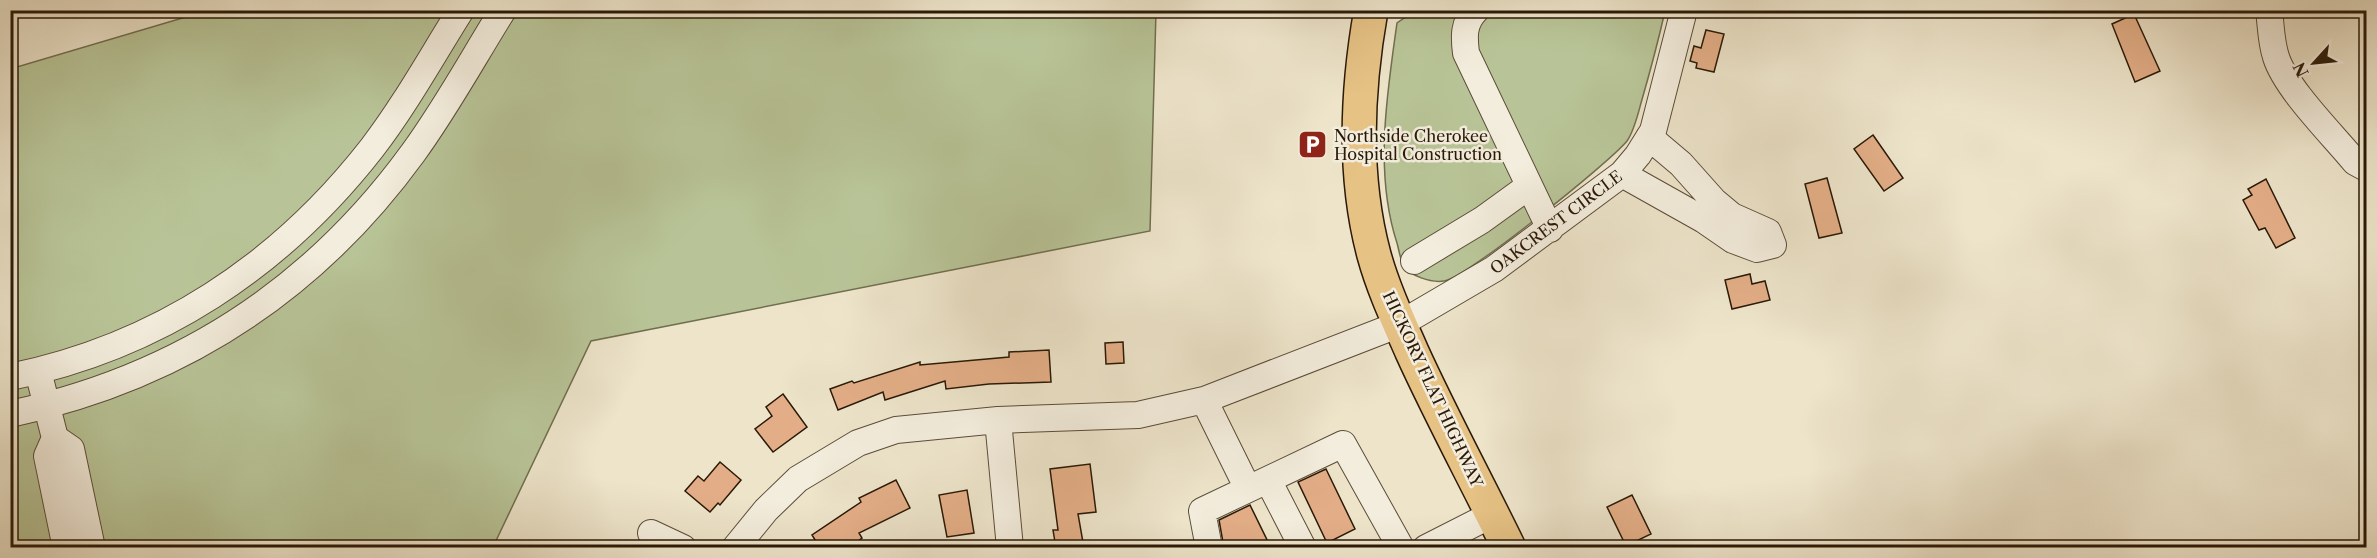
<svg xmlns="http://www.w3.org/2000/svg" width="2377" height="558" viewBox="0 0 2377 558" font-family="'Libre Caslon Text',serif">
	<rect width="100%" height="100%" fill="#ede4ca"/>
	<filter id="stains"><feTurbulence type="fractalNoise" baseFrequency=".00333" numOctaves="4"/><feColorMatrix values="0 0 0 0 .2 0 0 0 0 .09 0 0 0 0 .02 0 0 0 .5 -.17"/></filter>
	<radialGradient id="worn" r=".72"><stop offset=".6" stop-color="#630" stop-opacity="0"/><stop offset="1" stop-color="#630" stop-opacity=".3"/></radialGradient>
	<path fill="#b8c497" stroke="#716e4f" stroke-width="1.5" d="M 1416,10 L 1665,11 C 1658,42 1650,72 1641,103 C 1638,114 1634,131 1627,141 C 1609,163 1467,277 1444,281 C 1431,283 1410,276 1403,265 C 1400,258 1399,250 1397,243 C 1374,173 1387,94 1397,23 Z
		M 206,11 L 1156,11 L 1150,231 L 591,341 L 493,547 L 11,547 L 10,69 Z"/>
	<path fill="#e3ae87" stroke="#2a1907" stroke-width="1.5" d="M 2134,14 L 2160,71 L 2135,82 L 2112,24 Z
		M 1706,30 L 1724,34 L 1714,72 L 1696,68 L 1697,63 L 1690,61 L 1694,46 L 1701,48 Z
		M 1873,135 L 1903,178 L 1884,191 L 1854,149 Z
		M 1827,178 L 1842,233 L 1819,238 L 1805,184 Z
		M 2266,179 L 2295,238 L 2276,248 L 2265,228 L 2259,230 L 2243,200 L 2252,195 L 2248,189 Z
		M 1750,274 L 1752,284 L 1765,281 L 1770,300 L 1732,309 L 1725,280 Z
		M 1123,342 L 1124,363 L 1106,364 L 1105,343 Z
		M 1049,350 L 1051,382 L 989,384 L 946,389 L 945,381 L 885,400 L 883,392 L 838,410 L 830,389 L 852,381 L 854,383 L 920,362 L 920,365 L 1009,357 L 1009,352 Z
		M 783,394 L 807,427 L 773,452 L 755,429 L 772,416 L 766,407 Z
		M 720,462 L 741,480 L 720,505 L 718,503 L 710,512 L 685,491 L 698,476 L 704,481 Z
		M 1090,464 L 1096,512 L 1078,514 L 1084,548 L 1056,548 L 1053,530 L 1058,530 L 1050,469 Z
		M 1326,469 L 1355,529 L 1327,543 L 1298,482 Z
		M 896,480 L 910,508 L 859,533 L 862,538 L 849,548 L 820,548 L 812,535 L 861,502 L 859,498 Z
		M 967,490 L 974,533 L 947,537 L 939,495 Z
		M 1632,495 L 1651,534 L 1626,546 L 1607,507 Z
		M 1250,505 L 1271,548 L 1224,548 L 1219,520 Z"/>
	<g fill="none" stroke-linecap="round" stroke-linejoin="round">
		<defs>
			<path id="minor" d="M 1476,10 C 1463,23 1464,37 1466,53 L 1550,229
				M 2269,10 C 2271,26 2271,42 2276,57 C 2286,89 2333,135 2355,162 L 2366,168
				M 1622,174 L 1704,220 L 1733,240 L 1757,249 L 1773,245 L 1768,232 L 1732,216 L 1714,201 L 1681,164 L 1649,137
				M 1414,261 L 1482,220 L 1529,186
				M 38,371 L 55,438 L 47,456 L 66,548
				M 10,377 C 158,347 280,266 372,148 C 405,105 432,56 461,10
				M 1204,400 L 1248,489
				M 10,414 C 178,378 312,292 413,153 C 446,108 473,58 503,10
				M 998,420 L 1010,548
				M 55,438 L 71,449 L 92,548
				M 1268,480 L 1303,548
				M 651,533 L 683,548
				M 735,548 L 766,510 L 798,479 L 858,443 L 896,430 L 998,420 L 1138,415 L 1204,400 L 1400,324 L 1494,269 L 1622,174 L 1638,155 L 1653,131 L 1684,10
				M 1209,548 L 1202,511 L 1343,444 L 1401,548
				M 1426,548 L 1493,514"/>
			<path id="major" d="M 1371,10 C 1357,89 1353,177 1374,255 C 1383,288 1398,320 1412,352 C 1442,418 1477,482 1509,548"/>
		</defs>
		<use href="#minor" stroke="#5b4c38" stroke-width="28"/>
		<use href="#major" stroke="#2a1907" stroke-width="36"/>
		<use href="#minor" stroke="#f3eddd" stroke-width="26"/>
		<use href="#major" stroke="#e6c285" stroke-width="33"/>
	</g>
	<defs>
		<symbol id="parking-square" viewBox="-11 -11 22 22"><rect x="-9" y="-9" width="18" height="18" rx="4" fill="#8f2418" stroke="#f3eddd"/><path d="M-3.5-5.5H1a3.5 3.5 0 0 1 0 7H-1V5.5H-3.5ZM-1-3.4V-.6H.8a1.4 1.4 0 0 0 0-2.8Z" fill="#fff"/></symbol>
	</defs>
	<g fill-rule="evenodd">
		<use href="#parking-square" x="1296" y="128" width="33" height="33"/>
	</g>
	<g text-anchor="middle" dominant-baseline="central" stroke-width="5" stroke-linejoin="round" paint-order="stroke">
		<g font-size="16" fill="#2a1907" stroke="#f3eddd" text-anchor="start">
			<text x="1334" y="136">Northside Cherokee<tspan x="1334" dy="18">Hospital Construction</tspan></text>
		</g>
		<g font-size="16" fill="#2a1907" stroke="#f3eddd">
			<text transform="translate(1556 222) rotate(-37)">OAKCREST CIRCLE</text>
			<text transform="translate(1433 389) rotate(65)">HICKORY FLAT HIGHWAY</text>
		</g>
	</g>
	<rect width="2377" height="558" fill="none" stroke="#ede4ca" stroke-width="36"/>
	<rect x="12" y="12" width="2353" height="534" fill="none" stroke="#2a1907" stroke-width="3"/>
	<rect x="18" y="18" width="2341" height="522" fill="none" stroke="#2a1907" stroke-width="1.5"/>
	<g transform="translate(2314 63) rotate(243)" stroke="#f3eddd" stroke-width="4.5" paint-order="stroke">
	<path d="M0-4.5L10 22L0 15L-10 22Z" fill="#2a1907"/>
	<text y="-9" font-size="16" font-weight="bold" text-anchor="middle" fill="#2a1907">N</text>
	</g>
	<rect width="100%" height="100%" filter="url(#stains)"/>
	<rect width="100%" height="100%" fill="url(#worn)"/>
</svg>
